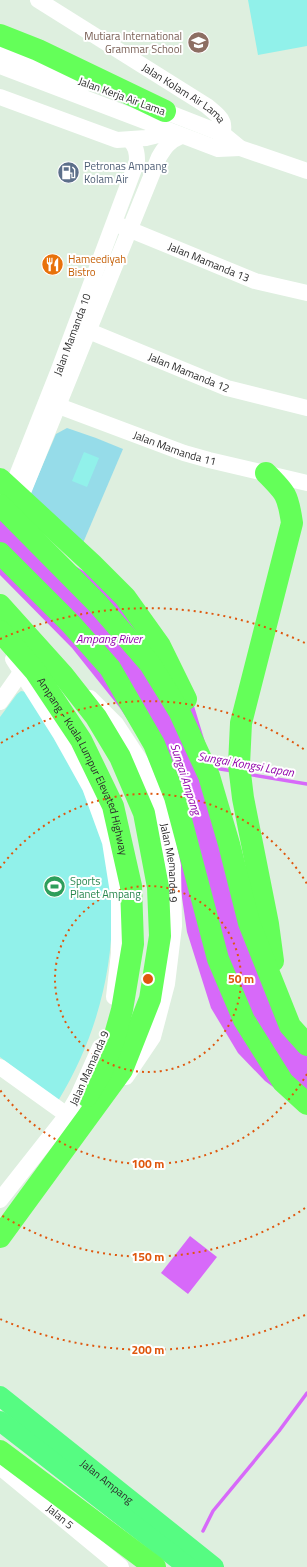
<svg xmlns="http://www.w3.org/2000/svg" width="307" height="1567" viewBox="0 0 307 1567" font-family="'Titillium Web',sans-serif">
	<rect width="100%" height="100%" fill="#deefdf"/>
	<path fill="#96dce9" d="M 67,428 L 96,438 L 123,449 L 83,543 L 25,506 L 56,434 Z"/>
	<path fill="#91f1ea" d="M 248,0 L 307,0 L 307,46 L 258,55 Z
		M 84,452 L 99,458 L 87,487 L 72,481 Z
		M 21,691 L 26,692 C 34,701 42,710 49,720 C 53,727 56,735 60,742 C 68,758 76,775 84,791 C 89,803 99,816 102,829 C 125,923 108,1019 58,1101 L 0,1057 L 0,717 L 17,694 Z"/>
	<path fill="#d769f9" d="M 0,508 L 57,555 L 113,589 L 194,706 L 213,768 L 227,857 L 307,1043 L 307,1112 L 265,1081 L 238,1053 L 211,1008 L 187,932 L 171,822 L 149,752 L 120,708 L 72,648 L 0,575 Z
		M 190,1236 L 217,1257 L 188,1294 L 161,1273 Z"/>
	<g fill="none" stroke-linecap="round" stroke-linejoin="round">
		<path stroke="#d769f9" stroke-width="3.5" d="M 214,768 L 233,771
			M 247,774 L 307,784
			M 203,1531 L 213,1511 L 279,1431 L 307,1393"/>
		<g stroke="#fff" stroke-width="16">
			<path id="s1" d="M 38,0 L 207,106 C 225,121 226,121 220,144"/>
			<path d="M 0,53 L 87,83"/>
			<path d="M 0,66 L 218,149 L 240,148"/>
			<path d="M 0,97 L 117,140 L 146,138 L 171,132"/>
			<path d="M 154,107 L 223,134 L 240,148 L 307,171"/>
			<path id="s2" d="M 121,226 L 255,281 L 307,293"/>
			<path id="s3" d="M 79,327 L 227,388 L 307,408"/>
			<path id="s4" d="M 48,402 L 184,453 L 209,460 L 307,483"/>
			<path id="s5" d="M 11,499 L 12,488 L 58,372 L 137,161 C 137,152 136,147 130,140"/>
			<path d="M 10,502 L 23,492 L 159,157 C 165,147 169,141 181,136"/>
			<path d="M 13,659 L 61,735 L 90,787 L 110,842 L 119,899 L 119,953 L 114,997"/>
			<path id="s6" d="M 90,698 L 116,724 L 141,762 L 162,813 L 173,866 L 174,926 L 167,984 L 153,1037 L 126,1077"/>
			<path d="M 0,702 L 22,671 L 24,663"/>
			<path d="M 0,1067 L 67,1115"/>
			<path d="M 0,1200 L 67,1115 L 78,1096 L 100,1047"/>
			<path id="s7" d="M 0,1467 L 121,1567"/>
		</g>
		<g stroke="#56fc82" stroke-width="20">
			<path id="s8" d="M 0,1396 L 214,1567"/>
			<path d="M 0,1421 L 188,1567"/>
		</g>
		<g stroke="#64ff59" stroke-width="22">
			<path d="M 0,35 L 38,50 L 165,111"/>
			<path d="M 266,473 C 286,493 288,495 292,523 L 241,723 L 239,765 L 243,798 L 268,924 L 273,961"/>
			<path d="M 0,479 L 92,564 L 125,597 L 160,646 L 186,699"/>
			<path d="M 0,505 L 97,603 L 150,664 L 179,711 L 209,776 L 229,844 L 249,923 L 290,1026 L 307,1045"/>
			<path d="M 0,553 L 71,624 L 110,668 L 154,744 L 175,797 L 218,959 L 244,1020 L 283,1082 L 307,1104"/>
			<path d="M 0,605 L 63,675 L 96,717 L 120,757 L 144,813 L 158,887 L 160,936 L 150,999 L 122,1070 L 0,1237"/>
			<path id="s9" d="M 0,631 L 35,671 L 81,740 L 113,806 L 131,886 L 133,944 L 122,1010 L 113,1042 L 101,1073 L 87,1096"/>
			<path d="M 0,1451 L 155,1567"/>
		</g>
	</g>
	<g fill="none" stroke="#df570e" stroke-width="2" stroke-dasharray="2 4">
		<circle cx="148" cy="979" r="93"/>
		<path d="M307 1074A185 185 0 0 1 0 1090M0 868A185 185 0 0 1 307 884"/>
		<path d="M305 1208A278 278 0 0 1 1 1215M1 743A278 278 0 0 1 305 750"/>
		<path d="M305 1315A371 371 0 0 1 0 1319M0 639A371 371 0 0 1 305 643"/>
	</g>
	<defs>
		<symbol id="school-disc" viewBox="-11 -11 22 22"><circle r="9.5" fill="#8d6e63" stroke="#fff"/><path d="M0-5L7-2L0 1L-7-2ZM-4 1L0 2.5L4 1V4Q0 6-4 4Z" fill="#fff"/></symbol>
		<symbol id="fuel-disc" viewBox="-11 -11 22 22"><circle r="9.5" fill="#5c6f8a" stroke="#fff"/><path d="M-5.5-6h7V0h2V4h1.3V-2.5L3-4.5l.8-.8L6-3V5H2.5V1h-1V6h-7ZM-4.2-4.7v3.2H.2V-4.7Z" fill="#fff"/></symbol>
		<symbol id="restaurant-disc" viewBox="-11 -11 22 22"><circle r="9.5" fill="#e8710a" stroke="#fff"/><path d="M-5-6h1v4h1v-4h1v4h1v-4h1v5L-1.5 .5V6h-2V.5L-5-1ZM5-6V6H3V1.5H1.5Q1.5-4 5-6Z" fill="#fff"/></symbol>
		<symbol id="stadium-disc" viewBox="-11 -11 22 22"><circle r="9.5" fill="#2e9e5b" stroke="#fff"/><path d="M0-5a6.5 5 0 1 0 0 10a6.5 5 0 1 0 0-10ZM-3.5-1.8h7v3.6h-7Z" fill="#fff"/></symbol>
	</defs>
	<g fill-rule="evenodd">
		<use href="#school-disc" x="186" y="30" width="25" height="25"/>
		<use href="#fuel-disc" x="56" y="160" width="25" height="25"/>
		<use href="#restaurant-disc" x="40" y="252" width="25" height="25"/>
		<use href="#stadium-disc" x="42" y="874" width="25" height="25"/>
	</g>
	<g text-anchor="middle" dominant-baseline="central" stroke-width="4" stroke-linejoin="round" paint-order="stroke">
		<g font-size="11" fill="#785e54" stroke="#fff" text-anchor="end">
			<text x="182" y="36">Mutiara International<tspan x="182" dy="13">Grammar School</tspan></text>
		</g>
		<g font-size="11" fill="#2c2c2c" stroke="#fff">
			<text stroke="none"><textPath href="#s1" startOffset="173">Jalan Kolam Air Lama</textPath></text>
			<text transform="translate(122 96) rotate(20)">Jalan Kerja Air Lama</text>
			<text stroke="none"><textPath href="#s2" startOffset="95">Jalan Mamanda 13</textPath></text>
			<text stroke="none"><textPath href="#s5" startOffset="176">Jalan Mamanda 10</textPath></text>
			<text stroke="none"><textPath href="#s3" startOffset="119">Jalan Mamanda 12</textPath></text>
			<text stroke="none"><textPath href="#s4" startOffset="135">Jalan Mamanda 11</textPath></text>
			<text stroke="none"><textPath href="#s9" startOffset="161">Ampang - Kuala Lumpur Elevated Highway</textPath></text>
			<text stroke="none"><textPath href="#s6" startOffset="188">Jalan Memanda 9</textPath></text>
			<text transform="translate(89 1068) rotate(-66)">Jalan Mamanda 9</text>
			<text stroke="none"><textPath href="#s8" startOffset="137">Jalan Ampang</textPath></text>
			<text stroke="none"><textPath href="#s7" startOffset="78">Jalan 5</textPath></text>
		</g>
		<g font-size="11" fill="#4e5e75" stroke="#fff" text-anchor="start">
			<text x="84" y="166">Petronas Ampang<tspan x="84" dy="13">Kolam Air</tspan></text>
		</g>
		<g font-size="11" fill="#c56008" stroke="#fff" text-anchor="start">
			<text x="68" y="259">Hameediyah<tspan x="68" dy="13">Bistro</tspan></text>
		</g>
		<g font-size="11" fill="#27864d" stroke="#fff" text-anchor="start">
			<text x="70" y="881">Sports<tspan x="70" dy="13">Planet Ampang</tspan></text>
		</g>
		<g font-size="12" font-style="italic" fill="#9002aa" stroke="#fff">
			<text x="109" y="638">Ampang River</text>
			<text transform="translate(246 764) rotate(10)">Sungai Kongsi Lapan</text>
			<text transform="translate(186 779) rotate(72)">Sungai Ampang</text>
		</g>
	</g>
	<circle cx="148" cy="979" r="6" fill="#df570e" stroke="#fff" stroke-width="2"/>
	<g font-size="12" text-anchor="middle" font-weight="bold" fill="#df570e" stroke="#fff" stroke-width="4" stroke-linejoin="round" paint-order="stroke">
		<text x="241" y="983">50 m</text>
		<text x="148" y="1168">100 m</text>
		<text x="148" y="1261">150 m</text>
		<text x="148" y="1354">200 m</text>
	</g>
</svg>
